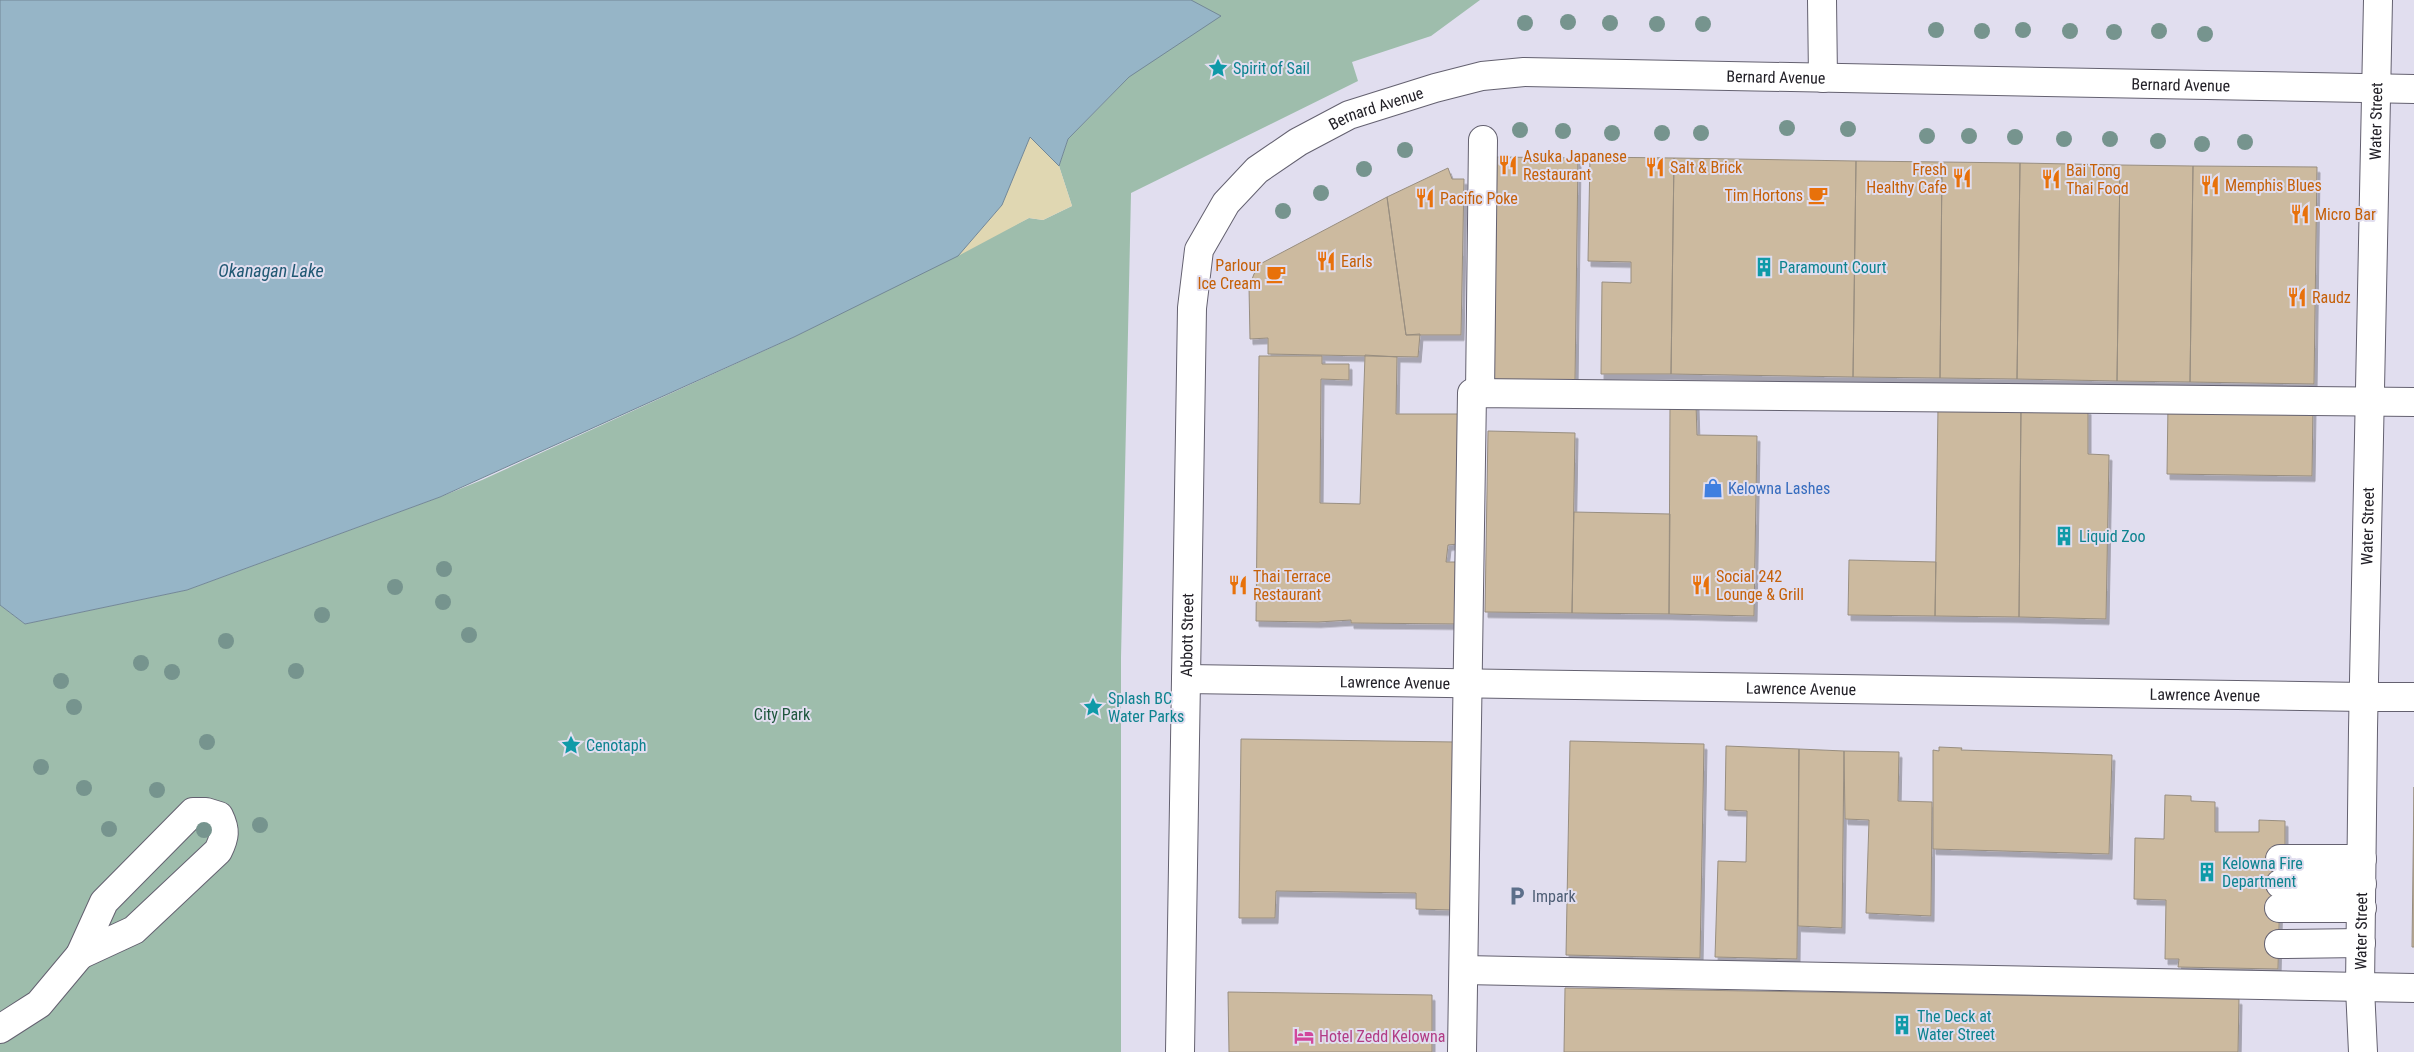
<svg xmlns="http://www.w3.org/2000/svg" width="2414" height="1052" viewBox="0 0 2414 1052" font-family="'Roboto Condensed',sans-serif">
	<defs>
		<filter id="shadow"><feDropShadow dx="3" dy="5.5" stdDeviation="0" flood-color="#0004"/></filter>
	</defs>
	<rect width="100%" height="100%" fill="#e1deef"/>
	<path fill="#9ebdac" d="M 1191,0 L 1480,0 L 1431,36 L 1352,62 L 1358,81 L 1131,193 L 1121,658 L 1121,1052 L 0,1052 L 0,605 L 25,624 L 187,590 L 440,497 L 482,480 L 794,337 L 1029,218 L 1043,220 L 1072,206 L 1059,166 L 1068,139 L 1129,77 Z"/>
	<path fill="#e0d7b2" d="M 1030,137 L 1059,166 L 1072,206 L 1043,220 L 1029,218 L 958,256 L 1002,205 Z"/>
	<path fill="#96b5c7" stroke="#738897" d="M 0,0 L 1191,0 L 1221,16 L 1129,77 L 1068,139 L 1059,166 L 1030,137 L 1002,205 L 958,256 L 794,337 L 440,497 L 187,590 L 25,624 L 0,605 Z"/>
	<path fill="#ccba9f" stroke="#988e80" filter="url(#shadow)" d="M 1497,157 L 1578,158 L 1575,381 L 1494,380 Z
		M 1590,157 L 1674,158 L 1671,374 L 1601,374 L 1602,282 L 1631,283 L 1631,262 L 1588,261 Z
		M 1674,158 L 1856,161 L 1853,377 L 1671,374 Z
		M 1856,161 L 1942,162 L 1940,378 L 1853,377 Z
		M 1942,162 L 2020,163 L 2017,379 L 1940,378 Z
		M 2020,163 L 2120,165 L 2117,381 L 2017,379 Z
		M 2120,165 L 2193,166 L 2190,382 L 2117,381 Z
		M 2193,166 L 2317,167 L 2314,384 L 2190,382 Z
		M 1448,168 L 1452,179 L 1464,179 L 1461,335 L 1406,335 L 1387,197 Z
		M 1387,197 L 1406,335 L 1420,334 L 1418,357 L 1268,354 L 1268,338 L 1250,339 L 1249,287 L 1254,274 L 1262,263 Z
		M 1365,355 L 1397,357 L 1396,414 L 1460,414 L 1458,544 L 1448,545 L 1446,562 L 1458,562 L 1457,624 L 1351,623 L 1351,620 L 1318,622 L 1256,621 L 1259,356 L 1322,356 L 1322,364 L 1349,364 L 1349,380 L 1321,379 L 1320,503 L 1360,504 Z
		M 1670,404 L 1696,404 L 1697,435 L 1757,436 L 1754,616 L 1669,614 Z
		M 2168,404 L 2313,406 L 2312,476 L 2167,474 Z
		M 1938,407 L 2021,408 L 2019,617 L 1935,616 Z
		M 2021,408 L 2088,409 L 2088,454 L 2109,455 L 2106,619 L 2019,617 Z
		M 1488,431 L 1575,433 L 1572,613 L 1485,612 Z
		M 1574,512 L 1670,514 L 1669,614 L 1572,613 Z
		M 1849,560 L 1936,562 L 1935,616 L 1848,615 Z
		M 1241,739 L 1455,742 L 1452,910 L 1416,909 L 1416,893 L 1276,891 L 1275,918 L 1239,918 Z
		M 1570,741 L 1704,744 L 1700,958 L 1566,955 Z
		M 1726,746 L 1799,749 L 1797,959 L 1715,957 L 1718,861 L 1746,862 L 1747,811 L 1725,810 Z
		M 1939,747 L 1962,748 L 1961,750 L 2112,755 L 2109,854 L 1933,849 L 1933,750 L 1939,751 Z
		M 1799,749 L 1844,751 L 1842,928 L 1798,926 Z
		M 1844,751 L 1899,752 L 1898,801 L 1932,802 L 1931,916 L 1866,913 L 1869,820 L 1845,819 Z
		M 2414,787 L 2414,947 L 2412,947 Z
		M 2165,795 L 2191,796 L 2191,801 L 2215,802 L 2215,832 L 2259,832 L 2259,820 L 2285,821 L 2285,848 L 2281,848 L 2278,969 L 2178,967 L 2179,959 L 2165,959 L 2166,900 L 2134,899 L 2135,838 L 2164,839 Z
		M 1565,988 L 2239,999 L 2238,1052 L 1564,1052 Z
		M 1228,992 L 1432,995 L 1432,1052 L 1229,1052 Z"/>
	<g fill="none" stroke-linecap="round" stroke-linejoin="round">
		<defs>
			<g id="minor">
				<path d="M 1822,0 L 1823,78"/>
				<path d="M 1480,393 L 1483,140"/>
				<path id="s1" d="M 1186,679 L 1192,308 L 1199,250 L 1226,203 L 1257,170 L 1298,142 L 1349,115 L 1435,88 L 1482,76 L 1524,72 L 2414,89"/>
				<path d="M 2364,697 L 2414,697"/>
				<path d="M 193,812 L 206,812 L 219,816 C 226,830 225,837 218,851 L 134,930 L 80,955 L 104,902 Z"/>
				<path d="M 2280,859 L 2362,859"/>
				<path d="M 2280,884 L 2362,884"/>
				<path d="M 2279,908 L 2362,908"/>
				<path d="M 2279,944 L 2361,943"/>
				<path d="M 1464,970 L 2414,988"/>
				<path d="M 0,1029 L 39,1004 L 80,955"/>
				<path d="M 1462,1052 L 1472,393 L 2414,402"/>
			</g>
			<g id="major">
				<path id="s2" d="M 1180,1052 L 1186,679 L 2364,697"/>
				<path id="s3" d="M 2363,1052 L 2360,988 L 2363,729 L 2378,0"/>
			</g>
		</defs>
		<use href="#minor" stroke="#646170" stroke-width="30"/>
		<use href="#major" stroke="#646170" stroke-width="30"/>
		<use href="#minor" stroke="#fff" stroke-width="28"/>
		<use href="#major" stroke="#fff" stroke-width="28"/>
	</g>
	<g fill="#76948e">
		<circle cx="1568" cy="22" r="8"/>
		<circle cx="1525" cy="23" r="8"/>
		<circle cx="1610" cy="23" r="8"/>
		<circle cx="1657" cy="24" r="8"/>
		<circle cx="1703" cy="24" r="8"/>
		<circle cx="1936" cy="30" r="8"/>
		<circle cx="2023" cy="30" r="8"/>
		<circle cx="1982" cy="31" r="8"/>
		<circle cx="2070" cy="31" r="8"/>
		<circle cx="2159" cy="31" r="8"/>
		<circle cx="2114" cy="32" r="8"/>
		<circle cx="2205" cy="34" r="8"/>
		<circle cx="1787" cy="128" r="8"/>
		<circle cx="1848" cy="129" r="8"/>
		<circle cx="1520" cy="130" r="8"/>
		<circle cx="1563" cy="131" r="8"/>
		<circle cx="1612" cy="133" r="8"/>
		<circle cx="1662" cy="133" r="8"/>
		<circle cx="1701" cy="133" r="8"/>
		<circle cx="1927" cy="136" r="8"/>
		<circle cx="1969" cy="136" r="8"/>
		<circle cx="2015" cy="137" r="8"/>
		<circle cx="2064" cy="139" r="8"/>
		<circle cx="2110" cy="139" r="8"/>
		<circle cx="2158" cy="141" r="8"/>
		<circle cx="2245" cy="142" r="8"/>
		<circle cx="2202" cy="144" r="8"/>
		<circle cx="1405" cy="150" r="8"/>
		<circle cx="1364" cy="169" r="8"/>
		<circle cx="1321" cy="193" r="8"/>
		<circle cx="1283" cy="211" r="8"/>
		<circle cx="444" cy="569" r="8"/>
		<circle cx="395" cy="587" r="8"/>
		<circle cx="443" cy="602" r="8"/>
		<circle cx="322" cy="615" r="8"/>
		<circle cx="469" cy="635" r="8"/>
		<circle cx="226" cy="641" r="8"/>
		<circle cx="141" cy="663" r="8"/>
		<circle cx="296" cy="671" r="8"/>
		<circle cx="172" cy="672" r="8"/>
		<circle cx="61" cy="681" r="8"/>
		<circle cx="74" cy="707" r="8"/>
		<circle cx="207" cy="742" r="8"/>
		<circle cx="41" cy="767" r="8"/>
		<circle cx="84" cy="788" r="8"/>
		<circle cx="157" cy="790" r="8"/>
		<circle cx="260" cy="825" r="8"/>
		<circle cx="109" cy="829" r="8"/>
		<circle cx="204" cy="830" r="8"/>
	</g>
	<defs>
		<symbol id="sight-bare" viewBox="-9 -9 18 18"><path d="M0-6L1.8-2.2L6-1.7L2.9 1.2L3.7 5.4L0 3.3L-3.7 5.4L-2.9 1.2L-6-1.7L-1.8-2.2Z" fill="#0f9aa8" stroke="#e1deef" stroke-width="2.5" paint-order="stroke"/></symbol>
		<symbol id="restaurant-bare" viewBox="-9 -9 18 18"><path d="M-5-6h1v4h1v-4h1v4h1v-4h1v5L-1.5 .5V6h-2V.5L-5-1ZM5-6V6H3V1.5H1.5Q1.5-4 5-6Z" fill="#e8710a" stroke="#e1deef" stroke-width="2.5" paint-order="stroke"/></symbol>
		<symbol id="cafe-bare" viewBox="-9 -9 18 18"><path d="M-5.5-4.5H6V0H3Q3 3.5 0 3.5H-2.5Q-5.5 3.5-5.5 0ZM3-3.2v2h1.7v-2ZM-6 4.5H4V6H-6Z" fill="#e8710a" stroke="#e1deef" stroke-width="2.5" paint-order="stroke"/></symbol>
		<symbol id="building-bare" viewBox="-9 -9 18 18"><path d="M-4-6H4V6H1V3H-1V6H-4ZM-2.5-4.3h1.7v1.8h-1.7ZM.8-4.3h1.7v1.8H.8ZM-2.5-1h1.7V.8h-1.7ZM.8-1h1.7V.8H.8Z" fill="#0f9aa8" stroke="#e1deef" stroke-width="2.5" paint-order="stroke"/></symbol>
		<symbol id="shop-bare" viewBox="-9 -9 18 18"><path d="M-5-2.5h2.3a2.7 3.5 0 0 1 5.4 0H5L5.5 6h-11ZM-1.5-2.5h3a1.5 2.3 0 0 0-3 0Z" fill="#3f7fe0" stroke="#e1deef" stroke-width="2.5" paint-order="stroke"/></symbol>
		<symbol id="parking-bare" viewBox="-9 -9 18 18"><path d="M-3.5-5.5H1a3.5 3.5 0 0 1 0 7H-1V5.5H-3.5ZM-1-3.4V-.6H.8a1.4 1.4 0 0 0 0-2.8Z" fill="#5c6f8a" stroke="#e1deef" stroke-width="2.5" paint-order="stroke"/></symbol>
		<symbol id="hotel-bare" viewBox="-9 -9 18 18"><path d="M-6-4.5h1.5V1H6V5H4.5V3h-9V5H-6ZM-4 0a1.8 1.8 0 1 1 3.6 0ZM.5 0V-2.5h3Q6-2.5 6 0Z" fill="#d1479c" stroke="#e1deef" stroke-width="2.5" paint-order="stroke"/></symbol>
	</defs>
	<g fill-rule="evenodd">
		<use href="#sight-bare" x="1204" y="54" width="28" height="28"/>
		<use href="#restaurant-bare" x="1494" y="151" width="28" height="28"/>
		<use href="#restaurant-bare" x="1641" y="153" width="28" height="28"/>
		<use href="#restaurant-bare" x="1948" y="164" width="28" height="28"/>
		<use href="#restaurant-bare" x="2037" y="165" width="28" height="28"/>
		<use href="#restaurant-bare" x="2196" y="171" width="28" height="28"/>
		<use href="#cafe-bare" x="1804" y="181" width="28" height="28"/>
		<use href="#restaurant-bare" x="1411" y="184" width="28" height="28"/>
		<use href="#restaurant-bare" x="2286" y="200" width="28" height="28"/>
		<use href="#restaurant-bare" x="1312" y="247" width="28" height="28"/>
		<use href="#building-bare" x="1750" y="253" width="28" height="28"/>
		<use href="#cafe-bare" x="1262" y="260" width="28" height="28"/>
		<use href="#restaurant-bare" x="2283" y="283" width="28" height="28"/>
		<use href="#shop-bare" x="1699" y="474" width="28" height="28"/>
		<use href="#building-bare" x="2050" y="522" width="28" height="28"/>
		<use href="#restaurant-bare" x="1224" y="571" width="28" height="28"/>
		<use href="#restaurant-bare" x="1687" y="571" width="28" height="28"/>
		<use href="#sight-bare" x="1079" y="693" width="28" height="28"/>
		<use href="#sight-bare" x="557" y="731" width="28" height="28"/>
		<use href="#building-bare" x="2193" y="858" width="28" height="28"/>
		<use href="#parking-bare" x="1503" y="882" width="28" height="28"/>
		<use href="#building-bare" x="1888" y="1011" width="28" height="28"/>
		<use href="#hotel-bare" x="1290" y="1022" width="28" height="28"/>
	</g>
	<g text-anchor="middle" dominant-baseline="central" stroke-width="4" stroke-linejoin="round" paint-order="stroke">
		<g font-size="16" fill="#0d838f" stroke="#e1deef" text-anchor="start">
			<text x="1233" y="68">Spirit of Sail</text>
			<text x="1779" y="267">Paramount Court</text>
			<text x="2079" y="536">Liquid Zoo</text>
			<text x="1108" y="698">Splash BC<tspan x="1108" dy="18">Water Parks</tspan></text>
			<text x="586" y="745">Cenotaph</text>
			<text x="2222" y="863">Kelowna Fire<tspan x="2222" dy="18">Department</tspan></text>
			<text x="1917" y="1016">The Deck at<tspan x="1917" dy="18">Water Street</tspan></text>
		</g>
		<g font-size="16" fill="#222027" stroke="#e1deef">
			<text stroke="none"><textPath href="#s1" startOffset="1069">Bernard Avenue</textPath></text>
			<text stroke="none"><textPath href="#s1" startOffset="1474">Bernard Avenue</textPath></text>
			<text stroke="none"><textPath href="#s1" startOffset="664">Bernard Avenue</textPath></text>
			<text stroke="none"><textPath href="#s3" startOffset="931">Water Street</textPath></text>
			<text stroke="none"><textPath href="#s3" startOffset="526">Water Street</textPath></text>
			<text stroke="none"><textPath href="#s1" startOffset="44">Abbott Street</textPath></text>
			<text stroke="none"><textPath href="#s2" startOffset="582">Lawrence Avenue</textPath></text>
			<text stroke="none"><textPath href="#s2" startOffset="988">Lawrence Avenue</textPath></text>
			<text stroke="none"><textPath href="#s2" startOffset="1392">Lawrence Avenue</textPath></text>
			<text stroke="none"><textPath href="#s3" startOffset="121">Water Street</textPath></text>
		</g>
		<g font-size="16" fill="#c56008" stroke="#e1deef" text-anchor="start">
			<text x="1523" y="156">Asuka Japanese<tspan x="1523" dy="18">Restaurant</tspan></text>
			<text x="1670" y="167">Salt &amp; Brick</text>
			<text x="1947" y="169" text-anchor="end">Fresh<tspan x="1947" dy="18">Healthy Cafe</tspan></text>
			<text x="2066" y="170">Bai Tong<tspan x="2066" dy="18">Thai Food</tspan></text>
			<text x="2225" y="185">Memphis Blues</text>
			<text x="1803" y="195" text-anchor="end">Tim Hortons</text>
			<text x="1440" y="198">Pacific Poke</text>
			<text x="2315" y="214">Micro Bar</text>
			<text x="1341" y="261">Earls</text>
			<text x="1261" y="265" text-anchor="end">Parlour<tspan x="1261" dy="18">Ice Cream</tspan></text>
			<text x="2312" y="297">Raudz</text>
			<text x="1253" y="576">Thai Terrace<tspan x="1253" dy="18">Restaurant</tspan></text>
			<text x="1716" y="576">Social 242<tspan x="1716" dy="18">Lounge &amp; Grill</tspan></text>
		</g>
		<g font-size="16" fill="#366cbe" stroke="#e1deef" text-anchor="start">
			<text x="1728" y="488">Kelowna Lashes</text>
		</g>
		<g font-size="16" fill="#1f573e" stroke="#e1deef">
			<text x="782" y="714">City Park</text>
		</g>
		<g font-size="16" fill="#4e5e75" stroke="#e1deef" text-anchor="start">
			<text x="1532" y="896">Impark</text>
		</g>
		<g font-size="16" fill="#b23c85" stroke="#e1deef" text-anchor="start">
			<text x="1319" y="1036">Hotel Zedd Kelowna</text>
		</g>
		<g font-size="18" font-style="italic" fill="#205873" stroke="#e1deef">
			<text x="271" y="270">Okanagan Lake</text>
		</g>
	</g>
</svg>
